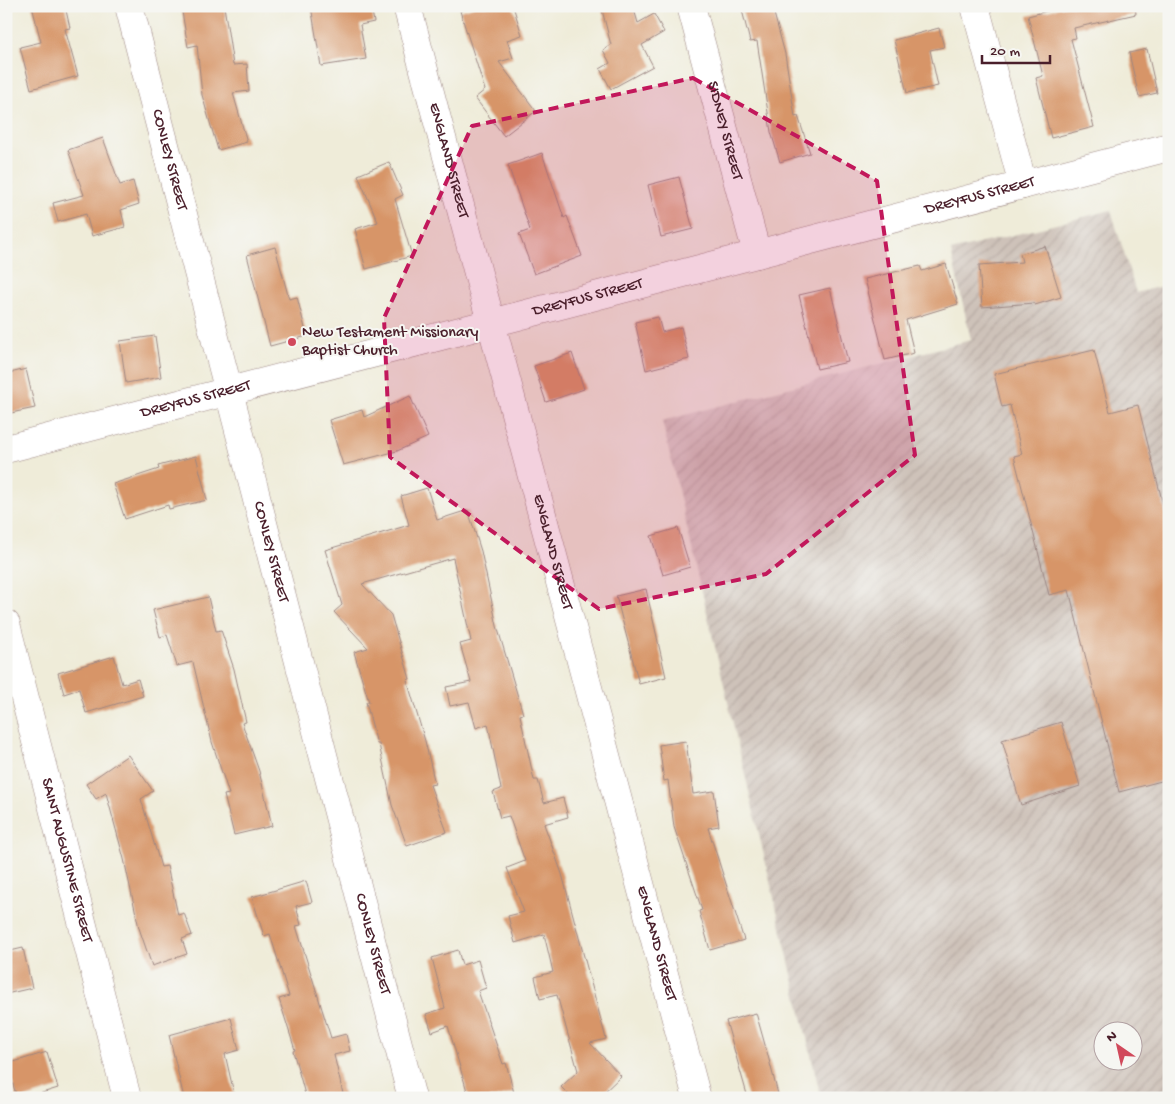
<svg xmlns="http://www.w3.org/2000/svg" width="1175" height="1104" viewBox="0 0 1175 1104" font-family="'Gochi Hand',sans-serif">
	<defs>
		<pattern id="industrial-furrows" width="10" height="10" patternUnits="userSpaceOnUse" patternTransform="scale(1.25)"><rect width="10" height="10" fill="#cec2b9"/><path d="M-1 1l2-2M0 10L10 0M9 11l2-2" fill="none" stroke="#b2a69f"/></pattern>
	</defs>
	<rect width="100%" height="100%" fill="#f6f6f2"/>
	<filter id="ink" filterUnits="userSpaceOnUse"><feTurbulence type="fractalNoise" baseFrequency=".02" numOctaves="2"/><feDisplacementMap in="SourceGraphic" scale="10" xChannelSelector="R" yChannelSelector="G"/><feConvolveMatrix kernelMatrix="1 2 1 2 8 2 1 2 1" color-interpolation-filters="sRGB"/></filter>
	<filter id="wash" filterUnits="userSpaceOnUse"><feTurbulence type="fractalNoise" baseFrequency=".0096" numOctaves="4" result="noise"/><feDisplacementMap in="SourceGraphic" scale="20" xChannelSelector="R" yChannelSelector="G"/><feGaussianBlur stdDeviation="1.12" result="paint"/><feColorMatrix in="noise" values="0 0 0 0 0 0 0 0 0 0 0 0 0 0 0 0 0 1.4 0 .05"/><feComposite in="paint" operator="in"/></filter>
	<g filter="url(#wash)">
		<rect width="100%" height="100%" fill="#efecd9"/>
		<path fill="url(#industrial-furrows)" fill-rule="evenodd" d="M 1111,210 L 1136,293 L 1169,284 L 1169,1098 L 821,1098 L 662,421 L 971,340 L 951,251 ZM 1102,1032 L 1132,1032 L 1132,1062 L 1102,1062 Z"/>
		<g id="blocks">
			<path fill="#d79567" d="M 32,6 L 65,6 L 70,28 L 65,29 L 78,76 L 31,89 L 20,47 L 41,42 Z
				M 181,6 L 224,6 L 233,65 L 247,64 L 249,91 L 233,93 L 247,142 L 218,150 L 202,95 L 197,45 L 188,47 Z
				M 311,6 L 371,6 L 374,22 L 360,25 L 366,59 L 321,66 Z
				M 475,6 L 513,6 L 522,35 L 507,40 L 513,58 L 499,62 L 536,111 L 504,136 L 475,98 L 485,90 L 460,11 Z
				M 601,6 L 633,6 L 638,23 L 654,14 L 664,32 L 642,45 L 653,66 L 611,89 L 600,69 L 610,63 L 603,50 L 611,45 Z
				M 741,6 L 772,6 L 785,54 L 795,117 L 798,116 L 810,153 L 780,162 L 771,132 L 757,41 L 750,42 Z
				M 1066,6 L 1135,6 L 1136,14 L 1074,28 L 1076,38 L 1071,39 L 1094,127 L 1051,138 L 1036,78 L 1043,76 L 1028,16 Z
				M 939,28 L 944,47 L 930,50 L 938,86 L 907,93 L 894,40 Z
				M 1147,49 L 1157,93 L 1139,97 L 1129,53 Z
				M 103,138 L 120,185 L 133,181 L 139,204 L 121,210 L 125,227 L 92,236 L 86,214 L 58,222 L 53,203 L 84,195 L 68,150 Z
				M 542,153 L 564,218 L 567,216 L 582,256 L 534,274 L 519,234 L 530,230 L 508,165 Z
				M 389,162 L 403,195 L 395,199 L 412,256 L 366,269 L 355,229 L 378,222 L 358,175 Z
				M 679,177 L 693,229 L 661,237 L 648,185 Z
				M 1045,246 L 1061,297 L 1035,305 L 1034,303 L 982,307 L 979,265 L 1022,262 L 1020,254 Z
				M 275,247 L 289,299 L 297,297 L 307,336 L 270,346 L 247,255 Z
				M 946,264 L 958,304 L 906,320 L 914,353 L 885,360 L 865,279 L 920,266 L 922,271 Z
				M 830,288 L 848,362 L 817,369 L 799,295 Z
				M 658,317 L 662,332 L 681,327 L 689,359 L 646,370 L 635,322 Z
				M 155,336 L 161,377 L 126,383 L 120,341 Z
				M 1094,350 L 1110,412 L 1138,405 L 1169,528 L 1169,779 L 1119,792 L 1069,590 L 1049,595 L 1014,456 L 1022,454 L 1010,405 L 1002,407 L 994,374 Z
				M 572,353 L 584,389 L 546,402 L 534,366 Z
				M 26,369 L 35,408 L 6,414 L 6,374 Z
				M 410,396 L 428,437 L 397,451 L 343,465 L 329,420 L 362,410 L 364,417 Z
				M 196,456 L 207,500 L 169,509 L 168,505 L 125,519 L 113,484 L 159,469 L 158,466 Z
				M 427,488 L 437,520 L 468,510 L 481,551 L 497,626 L 523,714 L 520,715 L 534,780 L 538,780 L 544,803 L 563,798 L 568,817 L 544,824 L 562,874 L 606,1039 L 590,1043 L 621,1076 L 598,1098 L 572,1098 L 561,1087 L 578,1071 L 557,995 L 540,999 L 535,977 L 553,972 L 544,934 L 515,943 L 508,916 L 524,912 L 507,868 L 525,861 L 509,816 L 500,818 L 493,792 L 501,789 L 488,724 L 476,728 L 469,702 L 450,706 L 446,687 L 471,682 L 460,644 L 471,641 L 453,558 L 362,584 L 391,615 L 410,679 L 407,680 L 425,741 L 435,784 L 430,785 L 447,832 L 407,846 L 392,805 L 379,744 L 377,744 L 366,702 L 369,702 L 354,652 L 368,648 L 334,612 L 342,605 L 325,550 L 409,525 L 401,496 Z
				M 678,528 L 690,567 L 663,575 L 651,536 Z
				M 646,589 L 666,677 L 639,684 L 616,596 Z
				M 208,597 L 216,631 L 221,630 L 234,669 L 246,722 L 242,723 L 259,771 L 272,826 L 234,835 L 224,795 L 229,794 L 212,742 L 193,662 L 177,666 L 167,635 L 160,637 L 153,610 Z
				M 114,656 L 122,684 L 138,679 L 143,696 L 86,713 L 79,689 L 64,694 L 58,673 Z
				M 1061,722 L 1080,786 L 1021,805 L 1002,740 Z
				M 686,741 L 693,794 L 714,791 L 719,826 L 708,828 L 744,940 L 710,950 L 699,911 L 702,910 L 674,827 L 668,780 L 664,781 L 659,745 Z
				M 128,755 L 153,791 L 141,799 L 161,867 L 167,866 L 178,915 L 184,913 L 192,935 L 182,939 L 187,954 L 152,966 L 139,928 L 124,859 L 106,793 L 96,799 L 86,784 Z
				M 306,881 L 312,902 L 296,906 L 301,925 L 296,926 L 331,1038 L 346,1034 L 350,1051 L 334,1055 L 344,1098 L 306,1098 L 293,1051 L 295,1050 L 279,999 L 289,996 L 270,934 L 264,936 L 252,897 Z
				M 23,948 L 32,988 L 6,994 L 6,952 Z
				M 458,950 L 462,965 L 478,960 L 486,988 L 478,991 L 503,1064 L 506,1063 L 514,1093 L 495,1098 L 469,1098 L 448,1026 L 432,1032 L 426,1014 L 445,1008 L 432,958 Z
				M 756,1013 L 767,1052 L 779,1098 L 748,1098 L 726,1021 Z
				M 231,1018 L 239,1050 L 225,1054 L 235,1098 L 184,1098 L 169,1035 Z
				M 47,1052 L 58,1088 L 26,1098 L 17,1098 L 7,1064 Z"/>
		</g>
	</g>
	<g filter="url(#ink)">
		<use href="#blocks" fill-opacity="0" stroke="#9c8682" stroke-width="1"/>
		<g fill="none" stroke-linecap="round" stroke-linejoin="round">
			<defs>
				<g id="street">
					<path id="s1" d="M 129,6 L 412,1098"/>
					<path id="s2" d="M 407,6 L 697,1098"/>
					<path id="s3" d="M 691,6 L 757,254"/>
					<path d="M 975,6 L 1023,185"/>
					<path id="s4" d="M 6,449 L 1169,147"/>
					<path id="s5" d="M 6,624 L 127,1098"/>
				</g>
			</defs>
			<use href="#street" stroke="#9c8682" stroke-width="29"/>
			<use href="#street" stroke="#fff" stroke-width="28"/>
		</g>
	</g>
	<path fill="#c2185b" fill-opacity="0.2" stroke="#c2185b" stroke-width="4" stroke-dasharray="10 6" stroke-linejoin="round" d="M 693,78 L 877,181 L 915,455 L 766,574 L 599,609 L 390,457 L 384,318 L 472,126 Z"/>
	<circle fill="#d1495b" stroke="#f6f6f2" stroke-width="2" cx="292" cy="342" r="5"/>
	<g text-anchor="middle" dominant-baseline="central" stroke-width="4" stroke-linejoin="round" paint-order="stroke">
		<g font-size="16" fill="#4a1f2b" stroke="#f6f6f2">
			<text stroke="none"><textPath href="#s3" startOffset="129">SIDNEY STREET</textPath></text>
			<text stroke="none"><textPath href="#s1" startOffset="159">CONLEY STREET</textPath></text>
			<text stroke="none"><textPath href="#s2" startOffset="160">ENGLAND STREET</textPath></text>
			<text stroke="none"><textPath href="#s4" startOffset="1006">DREYFUS STREET</textPath></text>
			<text stroke="none"><textPath href="#s4" startOffset="601">DREYFUS STREET</textPath></text>
			<text stroke="none"><textPath href="#s4" startOffset="196">DREYFUS STREET</textPath></text>
			<text stroke="none"><textPath href="#s1" startOffset="564">CONLEY STREET</textPath></text>
			<text stroke="none"><textPath href="#s2" startOffset="565">ENGLAND STREET</textPath></text>
			<text stroke="none"><textPath href="#s5" startOffset="244">SAINT AUGUSTINE STREET</textPath></text>
			<text stroke="none"><textPath href="#s2" startOffset="970">ENGLAND STREET</textPath></text>
			<text stroke="none"><textPath href="#s1" startOffset="969">CONLEY STREET</textPath></text>
		</g>
		<g font-size="16" fill="#4a1f2b" stroke="#f6f6f2" text-anchor="start">
			<text x="302" y="333">New Testament Missionary<tspan x="302" dy="18">Baptist Church</tspan></text>
		</g>
	</g>
	<rect width="1175" height="1104" fill="none" stroke="#f6f6f2" stroke-width="25"/>
	<g transform="translate(1118 1046) rotate(326)"><circle r="24" fill="#f6f6f2" stroke="#b1a0a2"/>
	<path d="M0-4L9 19L0 12L-9 19Z" fill="#d1495b"/>
	<text y="-8" font-size="14" font-weight="bold" text-anchor="middle" fill="#4a1f2b">N</text>
	</g>
	<path d="M982 55v8h68v-8" fill="none" stroke="#4a1f2b" stroke-width="2.5"/>
	<text x="990" y="55" font-size="15" fill="#4a1f2b" stroke="#f6f6f2" stroke-width="4" paint-order="stroke">20 m</text>
</svg>
